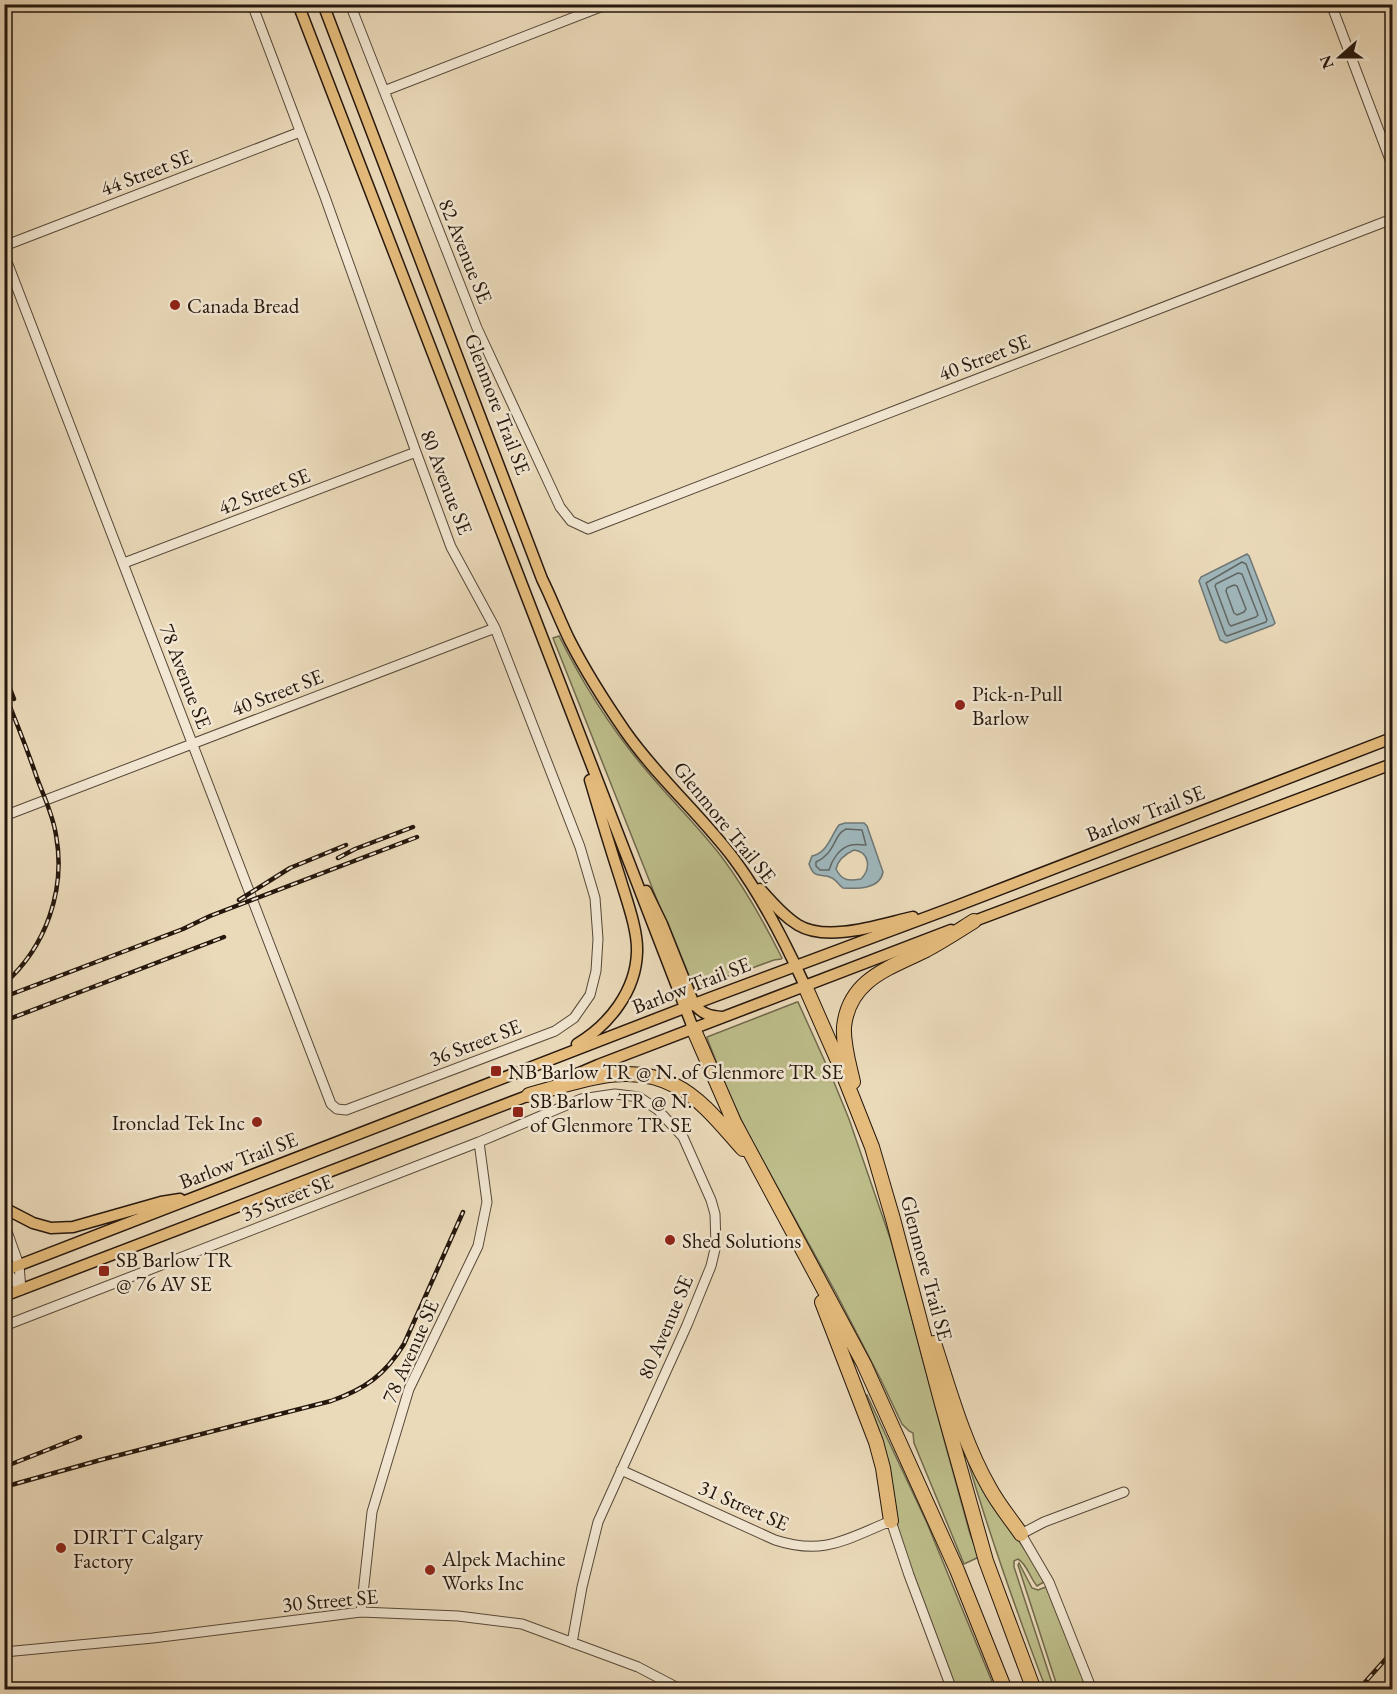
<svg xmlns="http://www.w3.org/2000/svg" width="1397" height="1694" viewBox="0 0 1397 1694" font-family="'EB Garamond',serif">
	<rect width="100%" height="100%" fill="#ebdaba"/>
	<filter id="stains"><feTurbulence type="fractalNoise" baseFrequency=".00333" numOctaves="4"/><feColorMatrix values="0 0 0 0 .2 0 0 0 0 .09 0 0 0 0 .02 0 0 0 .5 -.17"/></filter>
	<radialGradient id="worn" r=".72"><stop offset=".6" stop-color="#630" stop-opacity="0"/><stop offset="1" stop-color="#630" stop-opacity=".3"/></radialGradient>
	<path fill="#bdbe8b" stroke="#716a4c" stroke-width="1.5" d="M 559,636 C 583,684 611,729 646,770 C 670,799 698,826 721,856 C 745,888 764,922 782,958 L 781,959 L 774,960 L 744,971 L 692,988 L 553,638 Z
		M 797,1002 L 798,1002 L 831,1075 L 849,1119 L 891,1241 L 945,1443 L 970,1534 L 979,1557 L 964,1564 L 914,1443 L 913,1433 L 909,1431 L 902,1424 L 880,1378 L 836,1293 L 746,1130 L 728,1092 L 707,1038 L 707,1037 Z
		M 867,1395 L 927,1523 L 995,1689 L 956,1689 L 902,1544 L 865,1396 Z
		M 967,1458 L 970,1458 L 996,1508 L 1034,1563 L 1044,1582 L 1037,1586 C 1030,1578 1027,1564 1018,1559 L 1014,1561 L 1014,1567 L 1054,1689 L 1046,1689 C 1017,1613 990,1537 967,1458 Z
		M 1019,1563 L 1032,1588 L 1038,1590 L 1046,1587 L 1088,1689 L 1058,1689 L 1018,1565 Z"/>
	<path fill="#9fb7bc" stroke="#6e7776" stroke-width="1.5" fill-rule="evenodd" d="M 1247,554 L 1249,556 L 1275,623 L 1273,625 L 1226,643 L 1220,640 L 1199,581 L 1201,577 Z
		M 845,823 L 864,823 L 867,826 L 883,872 C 880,889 858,889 843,888 C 839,885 836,880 832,878 C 821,872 815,881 809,864 L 812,856 C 828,852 830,837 839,825 ZM 854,850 C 870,852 871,869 861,879 C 848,881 842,881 836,869 C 838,860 845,854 854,850 Z"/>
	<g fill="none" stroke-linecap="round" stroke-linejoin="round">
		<path stroke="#626764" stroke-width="1.5" d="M 1242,562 L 1246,564 L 1267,620 L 1266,622 L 1227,636 L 1225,634 L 1206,583 Z
			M 1238,573 L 1242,574 L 1258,615 L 1256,617 L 1231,626 L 1229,624 L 1215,586 L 1216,584 Z
			M 1234,585 L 1237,586 L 1246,609 L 1244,612 L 1237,615 L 1234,613 L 1226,591 L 1227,588 Z
			M 846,829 L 862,830 L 866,845 C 862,845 856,844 851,845 C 839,848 832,860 829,870 L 820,870 L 816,866 L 816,862 C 836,853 833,835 846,829 Z"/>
		<defs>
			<path id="minor" d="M 350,4 L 477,328 L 560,507 L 571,521 L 588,529 L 1392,219
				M 1331,4 L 1392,165
				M 384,91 L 608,4
				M 4,246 L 300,132
				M 4,254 L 331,1104 L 337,1109 L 346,1110 L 555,1031 L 574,1018 L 590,995 L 596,971 L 598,939 L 595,898 L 580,847 L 495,628 L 451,547 L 416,452 L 325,197 L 252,4
				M 124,563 L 416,452
				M 4,816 L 495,628
				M 4,1223 L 19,1265 L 21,1290
				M 4,1267 L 21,1290
				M 4,1326 L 479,1142 L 581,1099 L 615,1094 L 639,1097 L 658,1110 L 683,1137 L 711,1200 L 715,1214 L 716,1245 L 711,1266 L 687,1325 L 598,1522 L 582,1587 L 572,1643
				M 621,1470 L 775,1540 C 824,1556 846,1539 891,1521 L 909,1575 L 952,1690
				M 361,1612 L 372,1512 L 409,1389 L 478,1246 L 487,1202 L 479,1142
				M 4,1652 L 153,1638 L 361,1612 L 458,1616 L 522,1624 L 638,1667 L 682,1690
				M 1092,1690 L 1049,1582 L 1021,1534 L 1044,1522 L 1124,1492"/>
			<path id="major" d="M 298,4 L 693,1028
				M 323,4 L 542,579 C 552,599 560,621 570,641 C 586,672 605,702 625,731 C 657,777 700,814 734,859 C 763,898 785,942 805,986
				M 760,889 C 772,902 783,916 798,925 C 828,943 881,924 913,917
				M 646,891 L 662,924 L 694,1004 C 702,1014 710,1016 722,1017
				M 969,923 L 1392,764
				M 577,1044 C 609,1025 636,991 637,952 C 638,931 627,901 621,881 C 610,847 600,814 590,780
				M 563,1080 L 598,1065 L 951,930
				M 4,1208 L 33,1223 L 51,1228 L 73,1227 L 161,1202 L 180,1199
				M 4,1271 L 710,998 L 954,907 L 1392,738
				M 4,1296 L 535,1093"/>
			<path id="highway" d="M 805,986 L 838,1061 L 872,1147 L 893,1219 L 942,1404 L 986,1561 L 1034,1690
				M 693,1028 L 734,1122 L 864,1364 L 957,1570 L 1005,1690
				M 853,1082 C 849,1064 843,1045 844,1027 C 849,979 890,968 926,950 C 943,941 958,931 974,921
				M 529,1095 C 578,1082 628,1060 676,1086 C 702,1099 724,1128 743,1149
				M 822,1302 L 876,1442 L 883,1468 L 891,1521
				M 934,1343 C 950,1392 964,1443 989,1487 C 998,1504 1010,1518 1021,1534"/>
		</defs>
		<use href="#minor" stroke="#564838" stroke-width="11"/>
		<use href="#major" stroke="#25170d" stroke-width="13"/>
		<use href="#highway" stroke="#25170d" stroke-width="16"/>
		<use href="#minor" stroke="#f2e7d2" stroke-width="9"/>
		<use href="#major" stroke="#e6bd7d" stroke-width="10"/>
		<use href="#highway" stroke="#e6bd7d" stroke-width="14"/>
		<defs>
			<path id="rail" d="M 4,656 L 7,661
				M 4,673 L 14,699
				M 4,692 C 16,721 27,749 37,778 C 44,797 53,815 56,835 C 66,890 46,947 4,984
				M 338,858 L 355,849 L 413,827
				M 239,900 L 290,868 L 346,845
				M 4,997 L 183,929 L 210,916 L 417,837
				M 4,1021 L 224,937
				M 4,1467 L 80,1437
				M 4,1487 L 104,1459 L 331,1401 C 365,1389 385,1375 404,1344 L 463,1212
				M 1358,1690 L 1392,1652"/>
		</defs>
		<use href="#rail" stroke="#25170d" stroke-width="4.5"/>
		<use href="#rail" stroke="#f2e7d2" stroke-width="2" stroke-dasharray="7" stroke-linecap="butt"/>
	</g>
	<g fill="#8f2418" stroke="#f2e7d2" stroke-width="2">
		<circle cx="175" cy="305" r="6"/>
		<circle cx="960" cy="705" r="6"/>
		<rect x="490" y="1065" width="12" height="12" rx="3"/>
		<rect x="512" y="1106" width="12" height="12" rx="3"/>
		<circle cx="257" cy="1122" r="6"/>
		<circle cx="670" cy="1240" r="6"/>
		<rect x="98" y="1265" width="12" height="12" rx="3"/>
		<circle cx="61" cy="1548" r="6"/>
		<circle cx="430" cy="1570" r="6"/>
	</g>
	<g text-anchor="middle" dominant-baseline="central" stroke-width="5" stroke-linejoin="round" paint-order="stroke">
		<g font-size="21" fill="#25170d" stroke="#f2e7d2">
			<text transform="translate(146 172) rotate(-21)">44 Street SE</text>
			<text transform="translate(466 251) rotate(68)">82 Avenue SE</text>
			<text transform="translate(984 357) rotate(-21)">40 Street SE</text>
			<text transform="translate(498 404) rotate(69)">Glenmore Trail SE</text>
			<text transform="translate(447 482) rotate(69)">80 Avenue SE</text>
			<text transform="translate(264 491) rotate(-21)">42 Street SE</text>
			<text transform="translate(186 676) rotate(69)">78 Avenue SE</text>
			<text transform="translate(277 692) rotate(-21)">40 Street SE</text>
			<text transform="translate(1145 813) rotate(-21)">Barlow Trail SE</text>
			<text transform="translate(725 822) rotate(51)">Glenmore Trail SE</text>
			<text transform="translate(691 985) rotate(-21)">Barlow Trail SE</text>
			<text transform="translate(475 1042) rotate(-21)">36 Street SE</text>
			<text transform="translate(238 1160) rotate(-21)">Barlow Trail SE</text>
			<text transform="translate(287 1197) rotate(-21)">35 Street SE</text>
			<text transform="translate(927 1268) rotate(75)">Glenmore Trail SE</text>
			<text transform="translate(665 1327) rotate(-67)">80 Avenue SE</text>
			<text transform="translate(410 1351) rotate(-66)">78 Avenue SE</text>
			<text transform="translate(744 1505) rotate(24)">31 Street SE</text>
			<text transform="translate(330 1600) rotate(-5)">30 Street SE</text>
		</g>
		<g font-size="21" fill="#25170d" stroke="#f2e7d2" text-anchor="start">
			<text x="187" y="305">Canada Bread</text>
			<text x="972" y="693">Pick-n-Pull<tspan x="972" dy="24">Barlow</tspan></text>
			<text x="508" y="1071">NB Barlow TR @ N. of Glenmore TR SE</text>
			<text x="530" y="1100">SB Barlow TR @ N.<tspan x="530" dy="24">of Glenmore TR SE</tspan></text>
			<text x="245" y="1122" text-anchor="end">Ironclad Tek Inc</text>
			<text x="682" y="1240">Shed Solutions</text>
			<text x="116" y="1259">SB Barlow TR<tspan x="116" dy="24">@ 76 AV SE</tspan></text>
			<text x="73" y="1536">DIRTT Calgary<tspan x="73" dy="24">Factory</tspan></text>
			<text x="442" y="1558">Alpek Machine<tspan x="442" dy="24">Works Inc</tspan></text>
		</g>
	</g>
	<rect width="1397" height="1694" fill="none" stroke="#ebdaba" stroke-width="24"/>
	<rect x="6" y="6" width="1385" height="1682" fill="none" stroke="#25170d" stroke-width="3"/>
	<rect x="12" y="12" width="1373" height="1670" fill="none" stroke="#25170d" stroke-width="1.5"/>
	<g transform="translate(1340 57) rotate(249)" stroke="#f2e7d2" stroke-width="4.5" paint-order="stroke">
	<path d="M0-4.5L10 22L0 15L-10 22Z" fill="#25170d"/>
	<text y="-9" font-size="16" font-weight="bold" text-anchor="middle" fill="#25170d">N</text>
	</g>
	<rect width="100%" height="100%" filter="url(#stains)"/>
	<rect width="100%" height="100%" fill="url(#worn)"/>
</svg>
